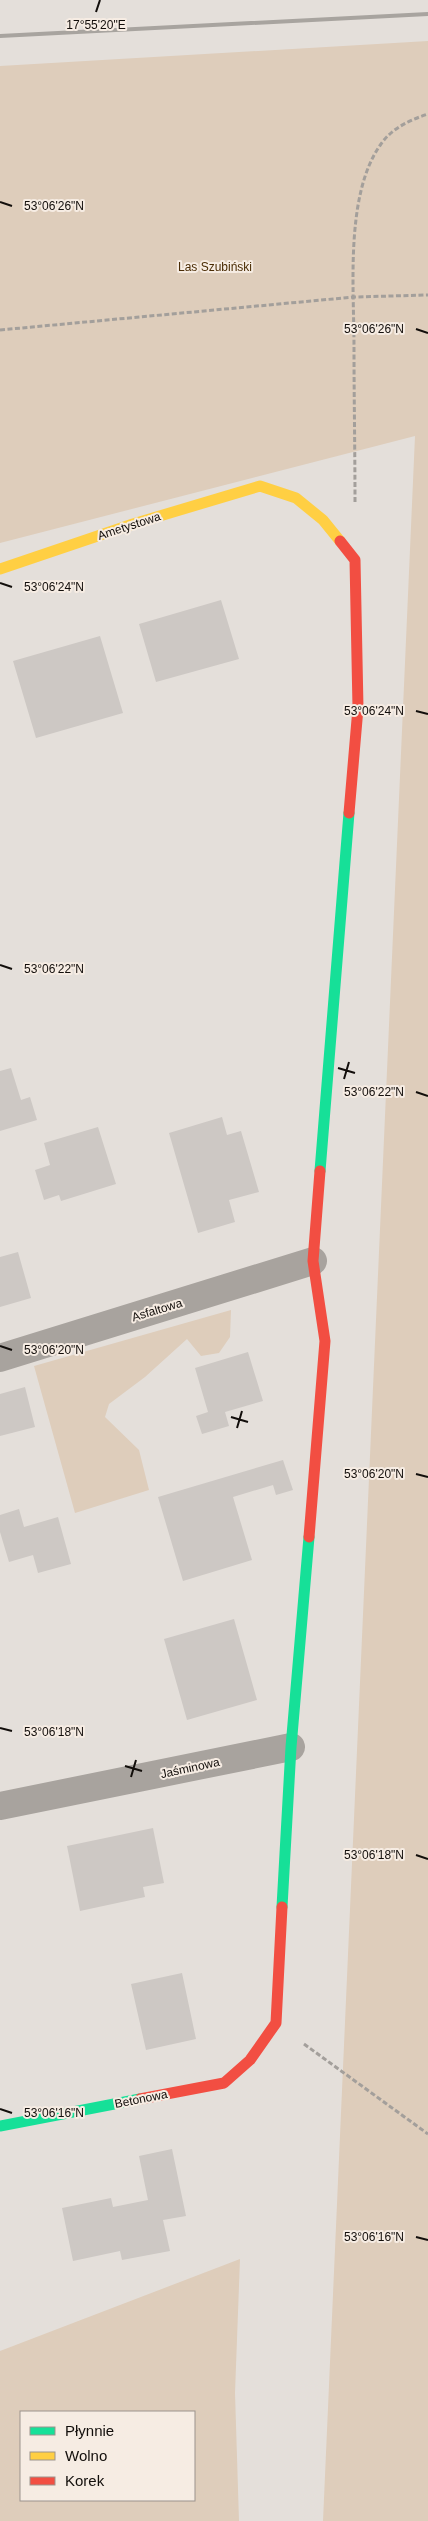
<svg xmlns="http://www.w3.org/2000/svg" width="428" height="2521" viewBox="0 0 428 2521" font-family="Arial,sans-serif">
	<rect width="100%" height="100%" fill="#e4dfda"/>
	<path fill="#decdbb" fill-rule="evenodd" d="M 428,41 L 428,2521 L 323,2521 L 415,436 L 0,543 L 0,66 Z
		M 231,1310 L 230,1337 L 219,1353 L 201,1356 L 187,1339 L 145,1377 L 109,1404 L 105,1417 L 139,1450 L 149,1490 L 75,1513 L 34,1366 Z
		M 240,2259 L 235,2393 L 239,2521 L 0,2521 L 0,2351 ZM 21,2412 L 194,2412 L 194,2500 L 21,2500 Z"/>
	<path fill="#cdc8c4" d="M 221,600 L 239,659 L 156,682 L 139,624 Z
		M 100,636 L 123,713 L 36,738 L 13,661 Z
		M 11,1068 L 21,1100 L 30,1097 L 37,1120 L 0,1131 L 0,1071 Z
		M 222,1117 L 227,1135 L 241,1131 L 259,1192 L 229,1200 L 235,1222 L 198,1233 L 169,1133 Z
		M 98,1127 L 116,1184 L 61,1201 L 59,1195 L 44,1200 L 35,1170 L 50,1165 L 44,1143 Z
		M 18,1252 L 31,1298 L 0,1307 L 0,1257 Z
		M 248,1352 L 263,1401 L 225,1412 L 229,1426 L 202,1434 L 196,1416 L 208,1412 L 195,1368 Z
		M 25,1387 L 35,1427 L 0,1436 L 0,1394 Z
		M 283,1460 L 293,1490 L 276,1495 L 273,1485 L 233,1497 L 252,1560 L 183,1581 L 158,1497 Z
		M 19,1509 L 24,1527 L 58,1517 L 71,1564 L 38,1573 L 33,1555 L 9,1562 L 0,1532 L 0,1515 Z
		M 234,1619 L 257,1700 L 187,1720 L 164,1639 Z
		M 153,1828 L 164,1883 L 143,1887 L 145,1897 L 80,1911 L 67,1846 Z
		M 182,1973 L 196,2039 L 146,2050 L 131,1984 Z
		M 172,2149 L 186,2216 L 163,2220 L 170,2251 L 122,2260 L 120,2251 L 73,2261 L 62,2208 L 111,2198 L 113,2207 L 148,2200 L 139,2156 Z"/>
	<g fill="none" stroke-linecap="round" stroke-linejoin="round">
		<path stroke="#a39f9b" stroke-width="3" stroke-dasharray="5 2.5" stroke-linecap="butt" d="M 0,330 L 354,297 L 428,295
			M 355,502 C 355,451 354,399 354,347 C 354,287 345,194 381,144 C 392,128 410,120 428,114
			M 304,2044 L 428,2134"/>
		<path stroke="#a8a39e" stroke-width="28" d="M 0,1358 L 313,1261
			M 0,1806 L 291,1747"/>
		<path stroke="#16e098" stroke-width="11" d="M 320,1171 L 349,813
			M 282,1907 L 291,1747 L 309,1537
			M 0,2126 L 140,2099"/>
		<path stroke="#ffcf43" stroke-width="11" d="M 0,569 L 133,524 L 260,486 L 296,498 L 323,520 L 340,541"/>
		<path stroke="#f24e42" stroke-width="11" d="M 340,541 L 355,560 L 358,708 L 349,813
			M 309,1537 L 325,1341 L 313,1261 L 320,1171
			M 140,2099 L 224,2083 L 250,2060 L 276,2023 L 282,1907"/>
		<path stroke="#a8a49f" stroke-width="4" d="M 0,36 L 428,14"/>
	</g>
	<path fill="none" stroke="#120e0b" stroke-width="2" d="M 96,12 L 100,0M 0,202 L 12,206M 416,329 L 428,333M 0,583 L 12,587M 416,711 L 428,714M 0,965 L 12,969M 338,1068 L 355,1073M 344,1079 L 349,1062M 416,1092 L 428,1096M 0,1346 L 12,1350M 231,1417 L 248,1422M 237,1428 L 242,1411M 416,1474 L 428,1477M 0,1728 L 12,1731M 125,1766 L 142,1771M 131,1777 L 136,1760M 416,1855 L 428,1859M 0,2109 L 12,2113M 416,2237 L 428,2240"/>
	<g text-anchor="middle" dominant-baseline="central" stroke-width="4" stroke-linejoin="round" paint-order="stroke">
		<g font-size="12" fill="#4a2c04" stroke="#f6ece3">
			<text x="215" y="267">Las Szubiński</text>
		</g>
		<g font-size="12" fill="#120e0b" stroke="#f6ece3">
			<text transform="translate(129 526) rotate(-18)">Ametystowa</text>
			<text transform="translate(157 1310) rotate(-17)">Asfaltowa</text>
			<text transform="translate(190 1768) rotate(-12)">Jaśminowa</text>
			<text transform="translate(141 2099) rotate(-11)">Betonowa</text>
		</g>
	</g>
	<g font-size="12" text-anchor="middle" fill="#120e0b" stroke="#f6ece3" stroke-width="4" stroke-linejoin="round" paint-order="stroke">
		<text x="96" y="29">17°55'20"E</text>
		<text x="54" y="210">53°06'26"N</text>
		<text x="374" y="333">53°06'26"N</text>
		<text x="54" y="591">53°06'24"N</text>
		<text x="374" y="715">53°06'24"N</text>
		<text x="54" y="973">53°06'22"N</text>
		<text x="374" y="1096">53°06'22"N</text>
		<text x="54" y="1354">53°06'20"N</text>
		<text x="374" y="1478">53°06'20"N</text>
		<text x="54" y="1736">53°06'18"N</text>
		<text x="374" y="1859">53°06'18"N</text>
		<text x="54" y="2117">53°06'16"N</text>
		<text x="374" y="2241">53°06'16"N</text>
	</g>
	<rect x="20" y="2411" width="175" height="90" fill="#f6ece3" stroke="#9b938d"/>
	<rect x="30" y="2427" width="25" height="8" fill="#16e098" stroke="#9b938d"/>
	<text x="65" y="2436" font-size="15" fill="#120e0b">Płynnie</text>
	<rect x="30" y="2452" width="25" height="8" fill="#ffcf43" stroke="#9b938d"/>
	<text x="65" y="2461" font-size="15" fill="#120e0b">Wolno</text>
	<rect x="30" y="2477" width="25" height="8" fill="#f24e42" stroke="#9b938d"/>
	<text x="65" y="2486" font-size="15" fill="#120e0b">Korek</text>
</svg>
